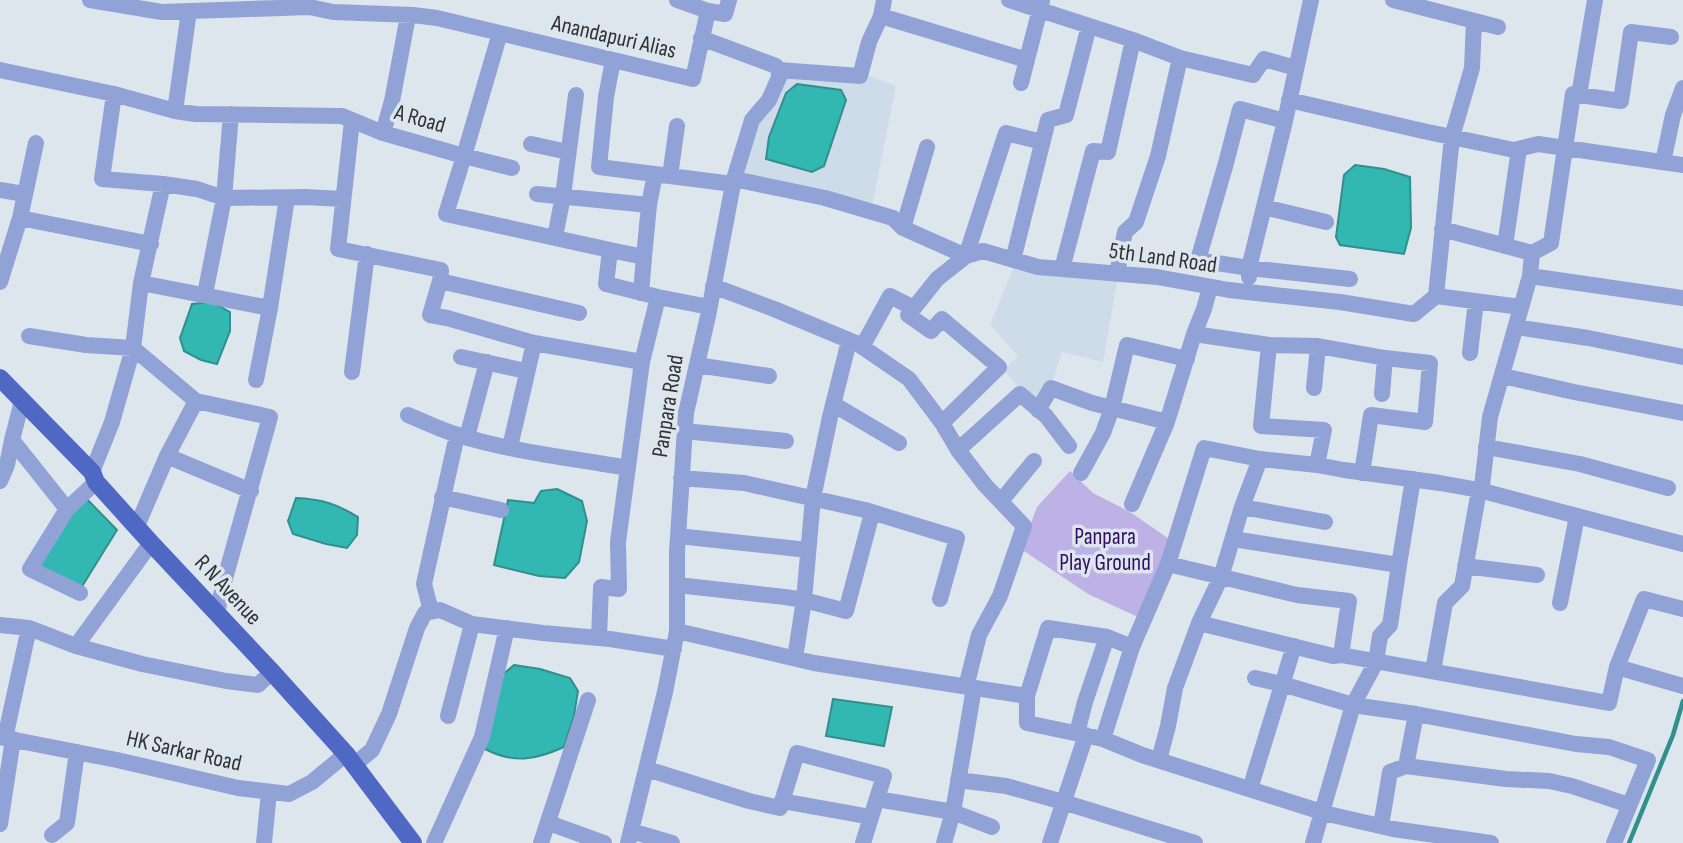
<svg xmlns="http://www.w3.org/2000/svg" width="1683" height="843" viewBox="0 0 1683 843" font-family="'Sofia Sans Condensed',sans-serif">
	<rect width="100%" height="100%" fill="#dde6ed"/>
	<path fill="#cddce8" d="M 785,75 L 860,82 L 870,76 L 896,86 L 872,207 L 741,175 L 755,122 Z
		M 1014,267 L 1118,276 L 1103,362 L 1062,352 L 1053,380 L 1037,402 L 1020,389 L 1004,370 L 1018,356 L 990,325 Z"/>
	<path fill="#beb1e5" d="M 1070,471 L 1093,493 L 1130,512 L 1172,541 L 1140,618 L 1088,594 L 1021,549 L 1037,507 Z"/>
	<path fill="#32b7b2" stroke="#318f8d" stroke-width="2" d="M 797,84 L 841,90 L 846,100 L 824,166 L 812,172 L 766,159 L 769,137 L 786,93 Z
		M 1355,165 L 1384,169 L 1410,177 L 1411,228 L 1404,254 L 1340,245 L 1336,237 L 1344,175 Z
		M 212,302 L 230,312 L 230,331 L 217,364 L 201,360 L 184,351 L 180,338 L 192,304 Z
		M 557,489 L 582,501 L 587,521 L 579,562 L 565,578 L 539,576 L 494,565 L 508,500 L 534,503 L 541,491 Z
		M 81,493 L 117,530 L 81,588 L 35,572 Z
		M 296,498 C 321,499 337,504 358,517 L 357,535 L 347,548 L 326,544 L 293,534 L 288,521 Z
		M 514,665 L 540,669 L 570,678 L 578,691 L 574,716 L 564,747 C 535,760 514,764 485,749 L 484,742 L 501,676 Z
		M 833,699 L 892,707 L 884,746 L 826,736 Z"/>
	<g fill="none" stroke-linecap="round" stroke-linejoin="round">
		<path stroke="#318f8d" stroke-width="4.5" d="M 1629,843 L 1673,735 L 1683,701"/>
		<path stroke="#91a3d6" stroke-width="16" d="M 90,0 L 162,12 L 309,7 L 333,12 L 413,15 L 437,18 L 693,79 L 708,11
			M 677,0 L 708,11 L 725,14 L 729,0
			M 1009,0 L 1133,40 L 1180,58 L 1253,75 L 1264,59 L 1296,68
			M 1393,0 L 1498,27
			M 881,16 L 1027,60
			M 500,33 L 464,156 L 512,168
			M 613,60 L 606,97 L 599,167 L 733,184
			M 0,70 L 114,94 L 175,111 L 195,114 L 342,116 L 383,133 L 464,156 L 446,214 L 610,250 L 606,284 L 658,297 L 709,307
			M 779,70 L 860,76 L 869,42 L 881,16 L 884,0
			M 1021,83 L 1042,1
			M 114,94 L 102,179 L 163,184 L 197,189 L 224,198 L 305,197 L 343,199
			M 1579,95 L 1595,0
			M 1289,100 L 1423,131 L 1514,150 L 1538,144 L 1683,165
			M 175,111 L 189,11
			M 352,121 L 338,249 L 441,270 L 440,281 L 430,315 L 447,318 L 534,343 L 642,362 L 658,297
			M 1285,121 L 1240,109 L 1226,163 L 1198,260 L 1249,268 L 1350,279
			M 383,133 L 392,101 L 408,16
			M 531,144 L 568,152
			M 1663,162 L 1673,115 L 1683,88
			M 670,176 L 677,126
			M 734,179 L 825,198 L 893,218 L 903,228 L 966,256 L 983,251 L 1038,267 L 1157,277 L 1229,290 L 1340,302 L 1414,314 L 1436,296 L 1452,137 L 1472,68 L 1474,21
			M 0,190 L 24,194
			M 537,194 L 649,205
			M 1264,207 L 1326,222
			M 20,218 L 151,244
			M 903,228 L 927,147
			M 1442,229 L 1532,253 L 1551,243 L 1573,94 L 1621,101 L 1631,32 L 1671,37
			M 555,237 L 563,196 L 576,95
			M 1505,246 L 1519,149
			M 610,250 L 644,257 L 641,293
			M 644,257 L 649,205 L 655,174
			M 1013,260 L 1048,120 L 1066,115 L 1089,26
			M 1062,269 L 1093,151 L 1108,152 L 1133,40
			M 1117,273 L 1125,232 L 1136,222 L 1158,156 L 1180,58
			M 1530,276 L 1683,298
			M 1249,277 L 1249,268 L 1285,121 L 1311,0
			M 440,281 L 579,313
			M 0,282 L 20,218 L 36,143
			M 141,283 L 270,308 L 256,380
			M 713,286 L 774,309 L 858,344 L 909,379 L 942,423 L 958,450 L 985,485 L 1024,526 L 1000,596 L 979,635 L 966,687
			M 205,294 L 224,198 L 231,114
			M 1436,296 L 1521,307
			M 270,308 L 287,198
			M 914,308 L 908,315 L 931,331 L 942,319 L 999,367 L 942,423
			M 1516,327 L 1588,338 L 1683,357
			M 1194,334 L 1269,345 L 1318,346 L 1385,358 L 1430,363 L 1425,422 L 1371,415 L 1362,473
			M 29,336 L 86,345 L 133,348 L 196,401 L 270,417 L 224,582 L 217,613
			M 1269,345 L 1261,426 L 1324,430 L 1317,465
			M 862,347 L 890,296 L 914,308 L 937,279 L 966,256 L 1006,133 L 1042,142
			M 1470,353 L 1476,301
			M 461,357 L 526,371
			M 697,365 L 769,376
			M 352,372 L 367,254
			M 1503,376 L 1574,392 L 1683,413
			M 1314,388 L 1318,346
			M 1382,394 L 1385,358
			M 833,404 L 899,443
			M 1038,410 L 1051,388 L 1092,403 L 1167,422
			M 408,415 C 425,422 441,430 458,435 C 513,452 572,458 628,468
			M 684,431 L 786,441
			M 467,437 L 487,362
			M 12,440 L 67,509
			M 510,447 L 534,343
			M 1486,447 L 1580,464 L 1668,488
			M 958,450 L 1020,394 L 1046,416 L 1069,446
			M 167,456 L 251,491
			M 92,472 L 112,422 L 133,348 L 141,283 L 163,184
			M 1081,473 L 1103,433 L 1112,408 L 1127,345 L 1187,359
			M 681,478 L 744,483 L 865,510 L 957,538 L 940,599
			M 0,481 L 7,465 L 12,440 L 22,401
			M 442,497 L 501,510
			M 1001,501 L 1034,461
			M 1132,504 L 1167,422 L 1194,334 L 1204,309 L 1210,287
			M 1242,507 L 1325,522
			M 137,526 L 167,456 L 196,401
			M 678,536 L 808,550
			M 1233,539 L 1399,565 L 1390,625 L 1380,636 L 1376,662 L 1353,705 L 1313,843
			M 1168,564 L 1297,595 L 1349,601 L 1341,655
			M 1399,565 L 1413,479
			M 1465,566 L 1537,575
			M 677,585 L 785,597 L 804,600 L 846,611 L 872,513
			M 80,593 L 30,569 L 67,509 L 96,482
			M 1560,603 L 1577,516
			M 431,611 L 424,584 L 457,435
			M 1199,623 L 1221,577 L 1242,507 L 1260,459
			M 0,625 L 29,628 L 76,646 L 142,664 L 226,681 L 258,685 L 272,672
			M 677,631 L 814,663 L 1027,696 L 1027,723 L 1103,739 L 1142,755 L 1328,814 L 1393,829 L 1491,843
			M 599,638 L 601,587 L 619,589 L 618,542 L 642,362
			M 76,646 L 151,543
			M 795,658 L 804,600 L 813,498 L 830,417 L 849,341
			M 1617,667 L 1683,686
			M 1433,671 L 1445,603 L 1462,586 L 1479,490 L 1482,486 L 1490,417 L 1530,276 L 1532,253
			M 1255,678 L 1282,684 L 1353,705 L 1416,714 L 1576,744 L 1609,747 L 1648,760 L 1614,843
			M 1027,696 L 1048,628 L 1107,637 L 1132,647
			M 448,716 L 472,624
			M 1077,733 L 1085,702 L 1107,637
			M 0,737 L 117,760 L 238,788 L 289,794 L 312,782 L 346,754
			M 5,738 L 29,628
			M 1103,739 L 1132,647 L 1168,564 L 1204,448 L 1260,459 L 1317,465 L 1344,470 L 1440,483 L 1479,490 L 1683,544
			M 1159,760 L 1168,726 L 1175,688 L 1199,623 L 1333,656 L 1341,655 L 1609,703 L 1617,667 L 1644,599 L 1683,609
			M 354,765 L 372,750 L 389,714 L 417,628 L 425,613 L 440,610 L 472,624 L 543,633 L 610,639 L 674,649
			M 1406,766 L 1506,779 L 1549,781 L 1572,786 L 1629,805
			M 647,769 L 749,801 L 780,808 L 797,753 L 884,776 L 863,843
			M 958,780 L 1006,786 L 1063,802 L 1195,843
			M 1250,789 L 1294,646
			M 877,799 L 953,812 L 992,827
			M 782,801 L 871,817
			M 549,823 L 604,843
			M 0,824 L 13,739
			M 1381,826 L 1390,772 L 1406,766 L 1416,714
			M 631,831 L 672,843
			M 52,835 L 67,823 L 77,752
			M 264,843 L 269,792
			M 434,843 L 482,737 L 507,628
			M 541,843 L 588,700
			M 628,843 L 665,692 L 677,631 L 677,552 L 686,413 L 708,316 L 734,179 L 752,120 L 769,100 L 780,75 L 776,66 L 701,38
			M 944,843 L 953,812 L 974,688
			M 1050,843 L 1086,735"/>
		<path stroke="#4f68c3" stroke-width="18" d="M 0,378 L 92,472 L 96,482 L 151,543 L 272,672 L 346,754 L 413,843"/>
	</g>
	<g text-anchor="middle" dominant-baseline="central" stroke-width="7" stroke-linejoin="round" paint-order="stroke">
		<g font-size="23" fill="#2f3336" stroke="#dde6ed">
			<text transform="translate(614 37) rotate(13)">Anandapuri Alias</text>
			<text transform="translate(420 119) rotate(16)">A Road</text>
			<text transform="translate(1163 258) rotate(8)">5th Land Road</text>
			<text transform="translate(668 406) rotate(-81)">Panpara Road</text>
			<text transform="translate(228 590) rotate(47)">R N Avenue</text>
			<text transform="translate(184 751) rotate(13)">HK Sarkar Road</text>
		</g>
		<g font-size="23" fill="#340c66" stroke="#dde6ed">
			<text x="1105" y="537">Panpara<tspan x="1105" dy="26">Play Ground</tspan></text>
		</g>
	</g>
</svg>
